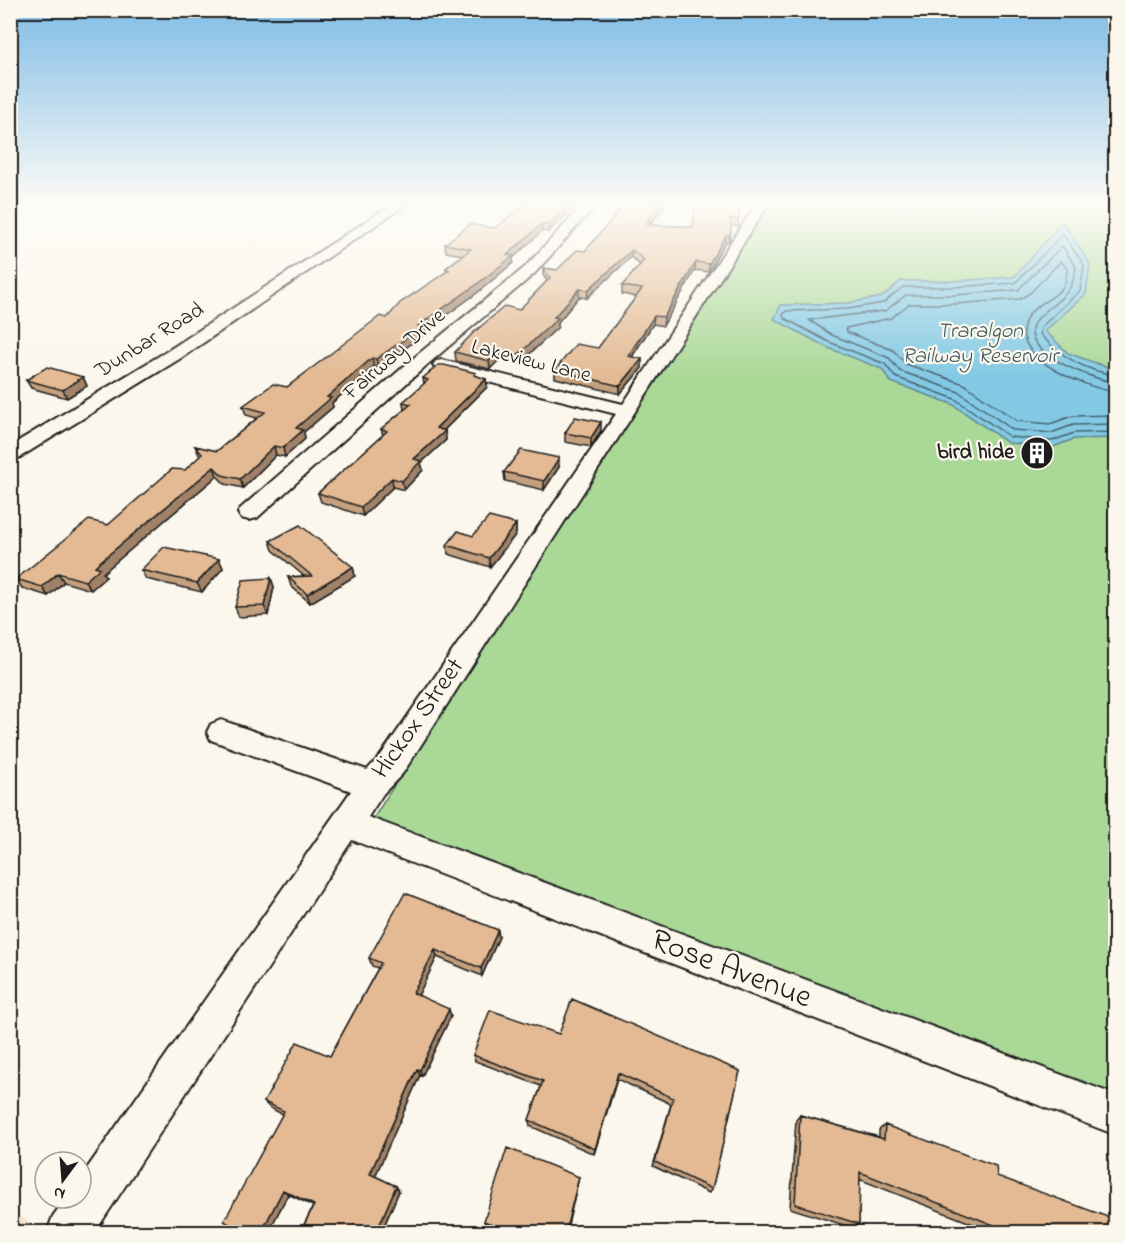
<svg xmlns="http://www.w3.org/2000/svg" width="1126" height="1243" viewBox="0 0 1126 1243" font-family="'Indie Flower',sans-serif">
	<rect width="100%" height="100%" fill="#fbf7ec"/>
	<filter id="ink" filterUnits="userSpaceOnUse"><feTurbulence type="fractalNoise" baseFrequency=".0167" numOctaves="2"/><feDisplacementMap in="SourceGraphic" scale="12" xChannelSelector="R" yChannelSelector="G"/><feConvolveMatrix kernelMatrix="1 2 1 2 8 2 1 2 1" color-interpolation-filters="sRGB"/></filter>
	<g filter="url(#ink)">
		<path fill="#f4e5d1" d="M 11,1211 L 42,1230 L 40,1232 L 11,1232 Z"/>
		<path fill="#aad897" stroke="#637a5a" stroke-width="1.5" d="M 765,203 L 1115,203 L 1115,1108 L 371,822 L 726,260 Z"/>
		<path fill="#83c9e4" stroke="#5a8494" stroke-width="1.5" d="M 1063,222 L 1090,264 L 1086,294 L 1045,331 L 1068,353 L 1115,370 L 1115,438 L 1074,439 L 1053,447 L 1008,443 L 952,404 L 891,382 L 882,369 L 826,347 L 774,319 L 781,305 L 848,303 L 882,297 L 901,281 L 954,281 L 1014,277 Z"/>
		<g fill="none" stroke-linecap="round" stroke-linejoin="round">
			<path stroke="#45616c" stroke-width="1.5" d="M 1116,375 C 1085,371 1061,357 1040,334 L 1042,326 L 1080,291 L 1084,265 L 1063,234 L 1015,283 L 954,287 L 903,287 L 883,303 L 848,309 L 786,311 L 783,315 L 784,318 L 829,342 L 885,364 L 895,377 L 955,399 L 1010,437 L 1052,441 L 1074,433 L 1116,432
				M 1116,383 C 1094,379 1019,354 1034,323 C 1053,299 1072,301 1076,267 L 1062,246 L 1018,290 L 955,295 L 906,295 L 885,311 L 809,320 L 832,335 L 889,358 L 900,371 L 959,392 L 1013,430 L 1051,433 L 1073,425 L 1116,424
				M 1116,392 C 1088,388 1012,361 1025,322 C 1031,303 1058,300 1065,283 C 1067,279 1066,273 1067,269 L 1061,261 L 1030,293 L 1020,299 L 955,304 L 909,304 L 891,318 L 846,328 L 847,332 L 893,350 L 906,364 L 964,384 L 1017,421 L 1050,424 L 1072,416 L 1116,415"/>
			<defs>
				<path id="minor" d="M 394,203 L 408,203 L 181,358 L 17,459 L 10,461 L 10,446 L 169,350 Z
					M 585,203 L 598,203 L 534,274 L 428,364 L 257,518 L 249,520 L 241,518 L 238,513 L 241,508 L 416,356 L 524,268 Z
					M 757,203 L 769,203 L 403,773 L 383,794 L 368,817 L 1116,1095 L 1116,1135 L 352,840 L 95,1232 L 47,1232 L 53,1216 L 66,1198 L 81,1198 L 81,1177 L 351,791 L 211,740 L 207,732 L 211,724 L 221,720 L 367,770 L 381,755 L 616,414 L 436,369 L 433,365 L 436,361 L 442,360 L 623,404 Z"/>
			</defs>
			<use href="#minor" stroke="#1c1c1c" stroke-width="4"/>
			<use href="#minor" fill="#fbf7ec" fill-rule="evenodd"/>
		</g>
		<path fill="#c3a07e" stroke="#1c1c1c" stroke-width="1.5" d="M 579,203 L 548,232 L 542,231 L 513,258 L 513,263 L 477,293 L 423,332 L 423,335 L 378,368 L 374,367 L 332,403 L 333,407 L 304,432 L 305,439 L 285,457 L 276,455 L 243,488 L 225,484 L 217,476 L 103,573 L 106,577 L 91,590 L 64,582 L 48,596 L 22,588 L 16,579 L 108,525 L 185,470 L 200,457 L 195,446 L 217,451 L 257,418 L 246,415 L 243,406 L 287,387 L 387,318 L 446,272 L 446,268 L 463,255 L 446,252 L 445,244 Z
			M 667,203 L 650,225 L 693,227 L 696,203 L 694,203 L 739,203 L 738,226 L 731,226 L 730,239 L 728,242 L 725,242 L 708,272 L 695,270 L 663,326 L 653,324 L 632,357 L 642,359 L 642,368 L 620,394 L 555,378 L 555,370 L 598,348 L 636,297 L 622,294 L 622,286 L 640,265 L 631,257 L 587,298 L 579,297 L 558,322 L 558,327 L 520,363 L 501,358 L 490,369 L 456,361 L 455,352 L 519,310 L 547,281 L 543,275 L 543,268 L 557,270 L 585,251 Z
			M 477,376 L 486,379 L 487,387 L 444,430 L 445,431 L 446,440 L 421,463 L 423,470 L 404,490 L 393,487 L 363,516 L 321,502 L 318,493 L 383,435 L 381,429 L 404,410 L 403,402 L 424,384 L 423,378 Z
			M 83,377 L 87,386 L 67,398 L 31,388 L 26,380 Z
			M 601,431 L 591,447 L 565,442 L 565,433 Z
			M 559,467 L 544,490 L 505,481 L 504,472 Z
			M 516,524 L 516,534 L 490,567 L 448,554 L 447,545 Z
			M 270,541 L 353,567 L 355,576 L 310,603 L 291,586 L 288,577 L 304,576 L 273,550 Z
			M 219,559 L 223,568 L 202,592 L 146,579 L 141,570 Z
			M 271,578 L 274,587 L 268,615 L 239,617 L 235,607 Z
			M 499,937 L 482,976 L 437,957 L 418,995 L 451,1016 L 422,1076 L 420,1075 L 375,1176 L 396,1186 L 399,1191 L 381,1233 L 300,1233 L 313,1206 L 288,1194 L 268,1233 L 282,1114 L 270,1108 L 264,1102 L 330,1056 L 378,968 L 372,966 L 369,958 Z
			M 559,1034 L 740,1071 L 712,1189 L 709,1193 L 653,1166 L 671,1104 L 617,1079 L 594,1154 L 530,1126 L 529,1120 L 541,1086 L 475,1061 L 473,1055 Z
			M 800,1115 L 879,1137 L 879,1130 L 885,1125 L 1116,1233 L 996,1233 L 859,1179 L 859,1224 L 853,1228 L 790,1208 L 796,1120 Z
			M 579,1177 L 566,1233 L 506,1233 L 485,1224 L 484,1221 Z"/>
		<path fill="#9f8267" stroke="#1c1c1c" stroke-width="1.5" d="M 571,203 L 579,203 L 548,232 L 548,225 Z
			M 662,203 L 667,203 L 646,229 L 647,221 Z
			M 542,224 L 542,231 L 513,258 L 513,263 L 477,293 L 423,332 L 423,335 L 378,368 L 376,359 L 507,255 Z
			M 731,231 L 730,239 L 728,242 L 729,235 Z
			M 726,235 L 725,242 L 708,272 L 709,264 Z
			M 632,250 L 631,257 L 587,298 L 588,290 Z
			M 696,262 L 695,270 L 663,326 L 664,317 Z
			M 579,289 L 579,297 L 558,322 L 558,327 L 520,363 L 519,354 L 554,317 Z
			M 654,316 L 653,324 L 627,364 L 628,356 Z
			M 500,350 L 501,358 L 490,369 L 489,361 Z
			M 372,358 L 374,367 L 332,403 L 333,407 L 304,432 L 305,439 L 285,457 L 283,448 L 296,428 L 327,397 Z
			M 642,359 L 642,368 L 620,394 L 620,386 Z
			M 83,377 L 87,386 L 67,398 L 63,390 Z
			M 486,379 L 487,387 L 437,437 L 436,428 Z
			M 601,422 L 601,431 L 591,447 L 591,438 Z
			M 445,431 L 446,440 L 421,463 L 423,470 L 404,490 L 402,481 L 414,459 Z
			M 274,446 L 276,455 L 243,488 L 240,479 Z
			M 559,458 L 559,467 L 544,490 L 544,481 Z
			M 214,467 L 217,476 L 103,573 L 106,577 L 91,590 L 85,581 L 95,566 Z
			M 392,478 L 393,487 L 363,516 L 361,507 Z
			M 516,524 L 516,534 L 490,567 L 489,558 Z
			M 219,559 L 223,568 L 202,592 L 197,583 Z
			M 353,567 L 355,576 L 310,603 L 307,594 Z
			M 58,573 L 64,582 L 48,596 L 42,587 Z
			M 271,578 L 274,587 L 268,615 L 264,606 Z
			M 498,930 L 499,937 L 482,976 L 481,968 Z
			M 435,950 L 437,957 L 416,1000 L 413,993 Z
			M 449,1009 L 451,1016 L 422,1076 L 420,1070 Z
			M 417,1069 L 420,1075 L 374,1179 L 370,1174 Z
			M 618,1073 L 617,1079 L 594,1154 L 595,1149 Z
			M 579,1177 L 566,1233 L 565,1233 Z
			M 396,1186 L 399,1191 L 381,1233 L 376,1233 Z
			M 283,1190 L 288,1194 L 268,1233 L 261,1233 Z"/>
		<path fill="#e3ba93" stroke="#1c1c1c" stroke-width="1.5" d="M 527,203 L 571,203 L 548,225 L 542,224 L 507,255 L 513,256 L 476,285 L 418,326 L 422,327 L 376,359 L 372,358 L 327,397 L 331,398 L 296,428 L 303,430 L 283,448 L 274,446 L 240,479 L 222,475 L 214,467 L 95,566 L 100,568 L 85,581 L 58,573 L 42,587 L 16,579 L 89,520 L 108,525 L 172,469 L 185,470 L 202,454 L 195,446 L 217,451 L 265,412 L 243,406 L 273,384 L 287,387 L 380,316 L 387,318 L 400,303 L 449,270 L 446,268 L 471,249 L 445,244 L 470,224 L 495,228 Z
			M 626,203 L 662,203 L 647,221 L 650,222 L 647,225 L 693,227 L 696,203 L 739,203 L 739,219 L 730,219 L 731,231 L 729,235 L 726,235 L 709,264 L 696,262 L 664,317 L 654,316 L 628,356 L 642,359 L 620,386 L 555,370 L 576,344 L 598,348 L 642,289 L 622,286 L 644,260 L 632,250 L 588,290 L 579,289 L 554,317 L 558,318 L 519,354 L 500,350 L 489,361 L 455,352 L 473,333 L 505,306 L 519,310 L 550,278 L 543,268 L 557,270 L 577,250 L 585,251 Z
			M 438,365 L 444,365 L 476,373 L 474,375 L 486,379 L 436,428 L 445,431 L 414,459 L 421,461 L 402,481 L 392,478 L 361,507 L 318,493 L 387,431 L 381,429 L 411,404 L 403,402 L 428,380 L 423,378 Z
			M 47,367 L 83,377 L 63,390 L 26,380 Z
			M 575,417 L 601,422 L 591,438 L 565,433 Z
			M 521,450 L 559,458 L 544,481 L 504,472 Z
			M 489,517 L 516,524 L 489,558 L 447,545 L 458,531 L 473,536 Z
			M 300,525 L 353,567 L 307,594 L 288,577 L 312,576 L 270,541 Z
			M 164,547 L 219,559 L 197,583 L 141,570 Z
			M 271,578 L 264,606 L 235,607 L 243,580 Z
			M 405,893 L 498,930 L 481,968 L 435,950 L 413,993 L 449,1009 L 420,1070 L 417,1069 L 370,1174 L 396,1186 L 376,1233 L 300,1233 L 314,1205 L 283,1190 L 261,1233 L 245,1233 L 224,1221 L 284,1111 L 264,1102 L 297,1042 L 330,1056 L 381,963 L 369,958 Z
			M 572,999 L 740,1071 L 712,1189 L 655,1162 L 673,1098 L 618,1073 L 595,1149 L 529,1120 L 543,1081 L 473,1055 L 490,1010 L 559,1034 Z
			M 800,1115 L 884,1139 L 885,1125 L 996,1166 L 997,1176 L 1116,1220 L 1116,1233 L 1014,1233 L 860,1172 L 859,1224 L 795,1204 Z
			M 507,1148 L 579,1177 L 565,1233 L 513,1233 L 484,1221 Z"/>
	</g>
	<linearGradient id="sky" x2="0" y2="1"><stop stop-color="#7fbce6"/><stop offset="0.54" stop-color="#fdfbf6"/><stop offset="1" stop-color="#fdfbf6" stop-opacity="0"/></linearGradient>
	<rect width="1126" height="377" fill="url(#sky)"/>
	<defs>
		<symbol id="building-disc" viewBox="-11 -11 22 22"><circle r="9.5" fill="#1c1c1c" stroke="#fbf7ec"/><path d="M-4-6H4V6H1V3H-1V6H-4ZM-2.5-4.3h1.7v1.8h-1.7ZM.8-4.3h1.7v1.8H.8ZM-2.5-1h1.7V.8h-1.7ZM.8-1h1.7V.8H.8Z" fill="#fff"/></symbol>
	</defs>
	<g fill-rule="evenodd">
		<use href="#building-disc" x="1018" y="434" width="38" height="38"/>
	</g>
	<g text-anchor="middle" dominant-baseline="central" stroke-width="4.5" stroke-linejoin="round" paint-order="stroke">
		<g font-size="22" font-style="italic" fill="#405962" stroke="#fbf7ec">
			<text x="980" y="332">Traralgon<tspan x="980" dy="25">Railway Reservoir</tspan></text>
		</g>
		<g font-size="22" fill="#1c1c1c" stroke="#fbf7ec">
			<text transform="translate(150 341) rotate(-32)">Dunbar Road</text>
			<text transform="translate(395 355) rotate(-41)">Fairway Drive</text>
			<text transform="translate(531 362) rotate(14)">Lakeview Lane</text>
		</g>
		<g font-size="22" font-weight="bold" fill="#1c1c1c" stroke="#fbf7ec" text-anchor="end">
			<text x="1014" y="453">bird hide</text>
		</g>
		<g font-size="26" fill="#1c1c1c" stroke="#fbf7ec">
			<text transform="translate(419 719) rotate(-55)">Hickox Street</text>
		</g>
		<g font-size="32" fill="#1c1c1c" stroke="#fbf7ec">
			<text transform="translate(731 970) rotate(21)">Rose Avenue</text>
		</g>
	</g>
	<rect width="1126" height="1243" fill="none" stroke="#fbf7ec" stroke-width="36"/>
	<rect x="18" y="18" width="1090" height="1207" fill="none" stroke="#1c1c1c" stroke-width="2" filter="url(#ink)"/>
	<g transform="translate(63 1180) rotate(196)"><circle r="28" fill="#fbf7ec" stroke="#a29f99" stroke-width="1.5"/>
	<path d="M0-4.5L10 22L0 15L-10 22Z" fill="#1c1c1c"/>
	<text y="-9" font-size="16" font-weight="bold" text-anchor="middle" fill="#1c1c1c">N</text>
	</g>
</svg>
